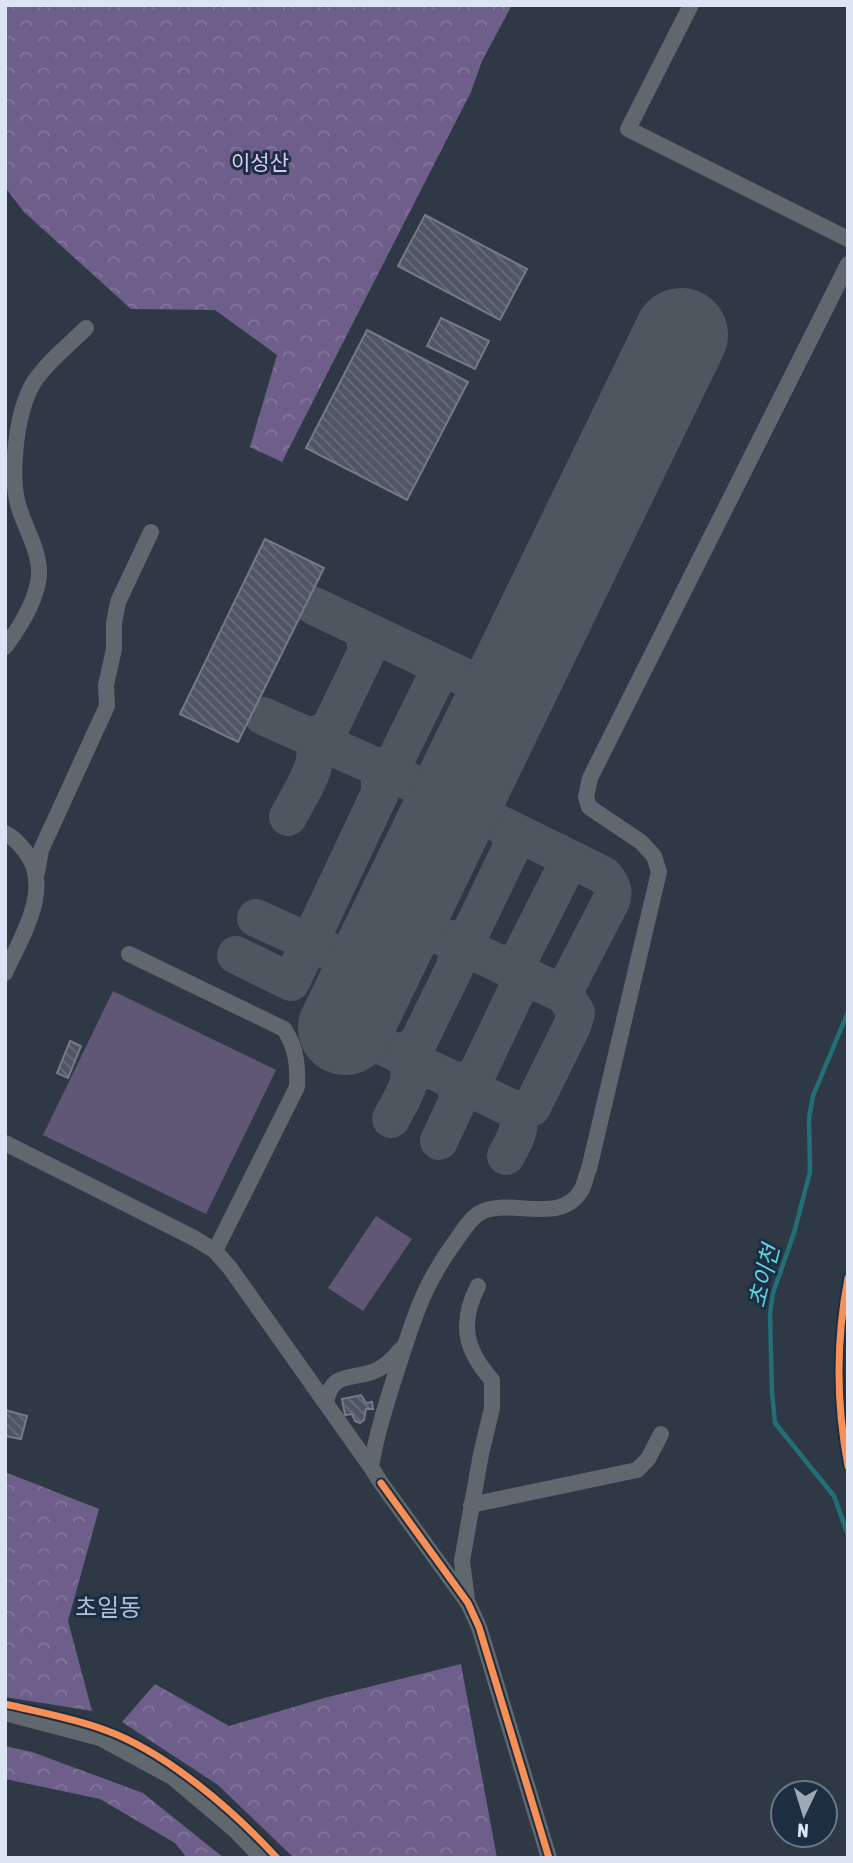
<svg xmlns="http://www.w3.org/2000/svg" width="853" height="1863" viewBox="0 0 853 1863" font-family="'Asap Condensed','Noto Sans KR',sans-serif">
	<defs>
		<pattern id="forest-crowns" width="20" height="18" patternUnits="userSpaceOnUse" patternTransform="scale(1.75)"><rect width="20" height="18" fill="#6e5e8a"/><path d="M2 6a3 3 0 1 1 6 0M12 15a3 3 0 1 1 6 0" fill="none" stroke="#82759b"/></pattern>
		<pattern id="building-back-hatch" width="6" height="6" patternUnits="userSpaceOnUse" patternTransform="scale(1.75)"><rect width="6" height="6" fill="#4f5564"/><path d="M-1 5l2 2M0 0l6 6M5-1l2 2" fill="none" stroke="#686d7b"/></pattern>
	</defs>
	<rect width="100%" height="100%" fill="#2f3945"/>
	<path fill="#605675" d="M 113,991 L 276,1070 L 206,1214 L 43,1135 Z
		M 376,1216 L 412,1239 L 363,1311 L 328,1288 Z"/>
	<path fill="url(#forest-crowns)" d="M 5,5 L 512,5 L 482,61 L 471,92 L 282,462 L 250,447 L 277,355 L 215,310 L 131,309 L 24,212 L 5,187 Z
		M 5,1472 L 99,1509 L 68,1621 L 92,1711 L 5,1697 Z
		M 461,1664 L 497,1858 L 294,1858 L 218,1785 L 122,1722 L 155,1684 L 229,1726 L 324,1698 Z
		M 5,1746 L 32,1752 L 143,1793 L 224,1858 L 187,1858 L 175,1843 L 100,1799 L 5,1779 Z"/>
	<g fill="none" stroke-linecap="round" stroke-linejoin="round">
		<path stroke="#236f78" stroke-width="4.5" d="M 848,1012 L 813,1096 L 809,1118 L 810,1172 L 794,1233 L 773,1293 L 770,1314 L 772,1393 L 775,1423 L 834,1496 L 848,1535"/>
		<path stroke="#4e5760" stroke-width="38" d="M 314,606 L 506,697
			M 263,716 L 455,802 L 603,875 C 611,883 615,890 611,901 L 569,982 L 559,987 L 550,988
			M 380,768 L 395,761 L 434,682 L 435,674 L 430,661
			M 288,817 C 298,797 328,756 309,737 L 329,730 L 367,651 L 364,632 L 354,625
			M 256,918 L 373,971
			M 450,940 L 462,938 L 470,934 L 510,851 L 512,843 L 508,828
			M 236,955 L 291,982 L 380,793 L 380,774 L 375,766
			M 501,965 L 512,963 L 521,956 L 564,871 L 563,862 L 557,852
			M 345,1028 L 515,1110 L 532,1107 L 572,1026 L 576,1013 L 565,995 L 399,916
			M 398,1054 L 417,1045 L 455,967 L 458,951 L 450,940
			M 391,1119 C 401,1099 418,1078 405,1057
			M 439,1141 L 458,1100 L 455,1081 L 468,1080 L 477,1074 L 517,990 L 517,980 L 511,969
			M 506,1156 C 514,1140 524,1127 515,1110"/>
		<path stroke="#4e5760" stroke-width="94" d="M 345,1028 L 681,335"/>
	</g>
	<path fill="url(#building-back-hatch)" stroke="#757a85" stroke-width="2" d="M 425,215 L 527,269 L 500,320 L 398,266 Z
		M 441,318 L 489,341 L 475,369 L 427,346 Z
		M 367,330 L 468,382 L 407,500 L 306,448 Z
		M 265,539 L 324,568 L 238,742 L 180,714 Z
		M 70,1041 L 81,1046 L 68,1078 L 57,1073 Z
		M 361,1395 L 366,1403 L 372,1402 L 373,1409 L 366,1409 L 364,1420 L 360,1423 L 355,1421 L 352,1414 L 345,1415 L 342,1399 Z
		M 5,1410 L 27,1416 L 21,1439 L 5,1436 Z"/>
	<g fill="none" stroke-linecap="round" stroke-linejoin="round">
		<path stroke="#60686d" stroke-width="16" d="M 691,5 L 628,129 L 848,239
			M 5,647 C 20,627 37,601 39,575 C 40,551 26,530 19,508 C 9,476 16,411 34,382 C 47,362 69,345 86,328
			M 5,833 C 14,837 19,844 25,851 C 54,888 21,937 5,973
			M 37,873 L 41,850 L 107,706 L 106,685 L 114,649 L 114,623 L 118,602 L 151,532
			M 129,954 L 284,1029 C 296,1047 298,1065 297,1087 L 215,1251
			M 5,1143 L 194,1238 L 215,1251 L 230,1268 L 371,1467 L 381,1483 L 468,1603 L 479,1627 L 549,1858
			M 326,1402 C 332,1374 346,1379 369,1373 C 383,1369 392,1360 401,1349
			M 371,1467 C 377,1431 388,1398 399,1364 C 415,1314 425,1282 457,1239 C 463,1231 469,1220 478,1214 C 507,1195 561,1228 582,1189 C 585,1183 586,1175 589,1169 L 659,872 L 654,856 L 641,842 L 589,807 L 586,797 L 590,778 L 848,264
			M 471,1505 L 637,1470 L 648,1459 L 661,1434
			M 467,1600 L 462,1561 L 481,1454 L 492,1408 L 492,1380 C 465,1350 459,1323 478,1286
			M 5,1713 L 100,1738 L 172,1777 L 236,1831 L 262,1858"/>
		<defs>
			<path id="cycleway" d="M 848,1278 C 836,1340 836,1403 848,1466
				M 381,1483 L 468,1603 L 479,1627 L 549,1858
				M 5,1704 C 38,1712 73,1718 105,1730 C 166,1752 233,1810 277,1858"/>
		</defs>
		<use href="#cycleway" stroke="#1d2e42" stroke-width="11"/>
		<use href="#cycleway" stroke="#f78f57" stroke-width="7"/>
	</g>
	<g text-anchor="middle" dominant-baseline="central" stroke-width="6" stroke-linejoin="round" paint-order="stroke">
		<g font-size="21" fill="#dbcaf7" stroke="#1d2e42">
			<text x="260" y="162">이성산</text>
		</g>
		<g font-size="23" font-style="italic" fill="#60d6e2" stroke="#1d2e42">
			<text transform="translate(764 1276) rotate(-76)">초이천</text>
		</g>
		<g font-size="24" fill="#adc1db" stroke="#1d2e42">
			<text x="108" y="1607">초일동</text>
		</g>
	</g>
	<rect width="853" height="1863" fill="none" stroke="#dbe5f3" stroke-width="14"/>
	<g transform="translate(804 1814) rotate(184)"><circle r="33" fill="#1d2e42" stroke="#697789" stroke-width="2"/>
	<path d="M0-5L12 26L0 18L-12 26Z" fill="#9fa9b6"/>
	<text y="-10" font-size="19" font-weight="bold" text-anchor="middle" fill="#dbe5f3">N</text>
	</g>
</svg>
